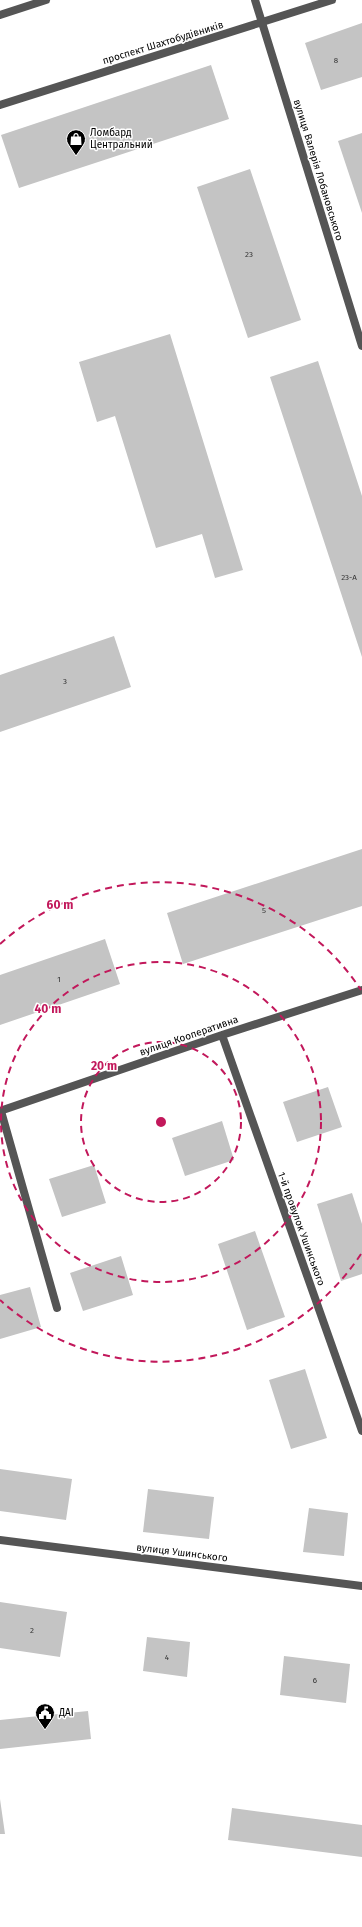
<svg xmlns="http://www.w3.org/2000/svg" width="362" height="1927" viewBox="0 0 362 1927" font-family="'Fira Sans',sans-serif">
	<rect width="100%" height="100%" fill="#fff"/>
	<path fill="#c4c4c4" d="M 362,23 L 362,77 L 321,90 L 305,43 Z
		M 211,65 L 229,119 L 19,188 L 1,135 Z
		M 362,133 L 362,213 L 338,141 Z
		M 250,169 L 301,320 L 248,338 L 197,187 Z
		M 170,334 L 243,570 L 215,578 L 202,534 L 156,548 L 115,416 L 97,422 L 79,362 Z
		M 318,361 L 362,496 L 362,657 L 270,377 Z
		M 114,636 L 131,687 L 0,732 L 0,675 Z
		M 362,849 L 362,906 L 183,964 L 167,913 Z
		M 105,939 L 120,984 L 0,1025 L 0,975 Z
		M 328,1087 L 342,1127 L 297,1142 L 283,1102 Z
		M 222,1121 L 234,1160 L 185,1176 L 172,1138 Z
		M 94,1165 L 106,1203 L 62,1217 L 49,1179 Z
		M 352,1193 L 362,1224 L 362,1274 L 341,1281 L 317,1204 Z
		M 255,1231 L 285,1317 L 247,1330 L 218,1244 Z
		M 121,1256 L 133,1295 L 83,1311 L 70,1273 Z
		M 30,1287 L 41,1327 L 0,1339 L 0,1295 Z
		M 305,1369 L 327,1438 L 291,1449 L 269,1380 Z
		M 0,1469 L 72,1479 L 66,1520 L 0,1511 Z
		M 148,1489 L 214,1497 L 209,1539 L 143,1532 Z
		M 309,1508 L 348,1513 L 344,1556 L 303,1552 Z
		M 0,1602 L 67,1612 L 60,1657 L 0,1648 Z
		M 147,1637 L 190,1642 L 187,1677 L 143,1671 Z
		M 284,1656 L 350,1664 L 346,1703 L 280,1695 Z
		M 88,1711 L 91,1739 L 0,1749 L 0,1720 Z
		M 0,1799 L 5,1834 L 0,1834 Z
		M 232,1808 L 362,1825 L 362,1857 L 228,1840 Z"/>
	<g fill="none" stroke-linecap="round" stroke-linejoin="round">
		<path stroke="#555" stroke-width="8" d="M 255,0 L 362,346
			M 0,15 L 46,0
			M 0,105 L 332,0
			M 222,1035 L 362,1431
			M 0,1111 L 222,1035 L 362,990
			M 1,1111 L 57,1308
			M 0,1540 L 362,1586"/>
	</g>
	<g fill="none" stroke="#c2185b" stroke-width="2" stroke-dasharray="7 5">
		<circle cx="161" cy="1122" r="80"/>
		<circle cx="161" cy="1122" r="160"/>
		<path d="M361 1254A240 240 0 0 1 0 1300M0 944A240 240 0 0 1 361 990"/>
	</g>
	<defs>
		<symbol id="shop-pin" viewBox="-11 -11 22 30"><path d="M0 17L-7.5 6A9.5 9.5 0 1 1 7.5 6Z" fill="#000" stroke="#fff"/><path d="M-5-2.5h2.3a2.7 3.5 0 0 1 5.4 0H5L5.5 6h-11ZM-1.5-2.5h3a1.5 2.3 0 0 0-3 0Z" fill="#fff"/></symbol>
		<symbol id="civic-pin" viewBox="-11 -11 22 30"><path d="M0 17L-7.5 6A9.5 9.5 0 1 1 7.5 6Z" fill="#000" stroke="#fff"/><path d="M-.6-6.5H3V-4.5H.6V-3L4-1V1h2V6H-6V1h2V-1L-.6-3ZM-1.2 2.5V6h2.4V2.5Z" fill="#fff"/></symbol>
	</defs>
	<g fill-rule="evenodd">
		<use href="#shop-pin" x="65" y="128" width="22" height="30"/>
		<use href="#civic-pin" x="34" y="1702" width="22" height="30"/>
	</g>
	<g text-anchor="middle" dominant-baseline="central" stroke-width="3" stroke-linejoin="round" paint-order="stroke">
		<g font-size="8" fill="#313131">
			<text x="336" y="60">8</text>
			<text x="249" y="254">23</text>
			<text x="349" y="577">23-А</text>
			<text x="65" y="681">3</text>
			<text x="264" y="910">5</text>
			<text x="59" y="979">1</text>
			<text x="32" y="1630">2</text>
			<text x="167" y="1657">4</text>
			<text x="315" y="1680">6</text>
		</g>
		<g font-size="10" fill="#000" stroke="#fff">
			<text transform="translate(163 43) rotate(-17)">проспект Шахтобудівників</text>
			<text transform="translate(318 170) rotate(73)">вулиця Валерія Лобановського</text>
			<text transform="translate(189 1036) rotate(-19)">вулиця Кооперативна</text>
			<text transform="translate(301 1229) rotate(70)">1-й провулок Ушинського</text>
			<text transform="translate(182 1553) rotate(7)">вулиця Ушинського</text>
		</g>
		<g font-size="10" fill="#000" stroke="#fff" text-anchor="start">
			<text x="90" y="133">Ломбард<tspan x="90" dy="12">Центральний</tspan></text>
			<text x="59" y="1713">ДАІ</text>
		</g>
	</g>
	<circle cx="161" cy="1122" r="6" fill="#c2185b" stroke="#fff" stroke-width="2"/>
	<g font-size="12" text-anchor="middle" font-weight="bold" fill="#c2185b" stroke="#fff" stroke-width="3" stroke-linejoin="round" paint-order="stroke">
		<text x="60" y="909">60 m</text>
		<text x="48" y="1013">40 m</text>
		<text x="104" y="1070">20 m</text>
	</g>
</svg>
